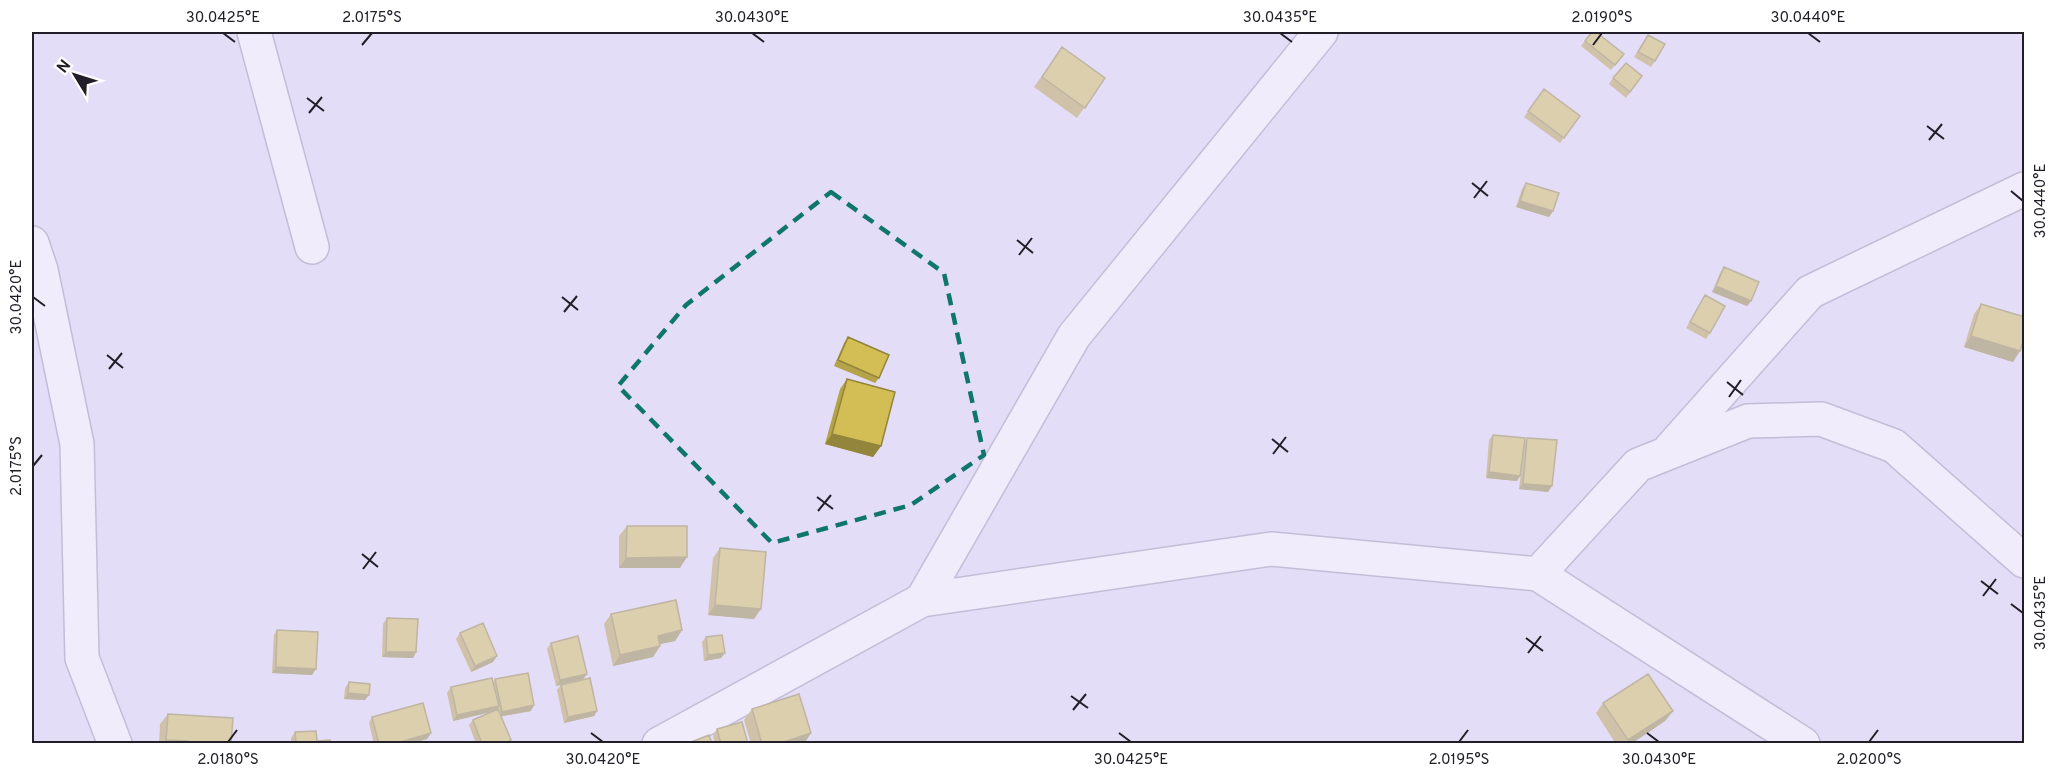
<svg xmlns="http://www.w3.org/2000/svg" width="2056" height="775" viewBox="0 0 2056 775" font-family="Overpass,sans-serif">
	<rect width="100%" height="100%" fill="#e4ddf7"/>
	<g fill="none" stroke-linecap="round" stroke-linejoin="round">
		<defs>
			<path id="minor" d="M 254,32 L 312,247
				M 32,243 L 41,270 L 77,444 L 82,658 L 115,744
				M 1671,448 L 1810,292 L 2024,189
				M 1538,574 L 1638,465 L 1748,421 L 1821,419 L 1894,446 L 2024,561
				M 922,600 L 1074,336 L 1321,32
				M 659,744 L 922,600 L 1271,549 L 1538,574 L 1803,744"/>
		</defs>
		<use href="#minor" stroke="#9e97b0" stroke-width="36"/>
		<use href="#minor" stroke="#fff" stroke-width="33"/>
	</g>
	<path fill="#b5a349" d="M 1592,32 L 1624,54 L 1611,70 L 1581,46 Z
		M 1648,35 L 1655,61 L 1651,67 L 1634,57 Z
		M 1062,47 L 1105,78 L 1077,118 L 1034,87 Z
		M 1642,76 L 1626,98 L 1609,84 L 1613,78 Z
		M 1544,89 L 1580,116 L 1560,143 L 1524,117 Z
		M 1526,183 L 1553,211 L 1549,217 L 1516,207 L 1522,189 Z
		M 1724,267 L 1751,301 L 1747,306 L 1712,292 L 1720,273 Z
		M 1705,295 L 1710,333 L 1706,339 L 1686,328 Z
		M 1981,304 L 2013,362 L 1964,347 L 1974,314 Z
		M 848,337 L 879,378 L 875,383 L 834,366 L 844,343 Z
		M 847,379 L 881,446 L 873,457 L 825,444 L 840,389 Z
		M 1493,435 L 1524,443 L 1527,438 L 1548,492 L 1519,489 L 1522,464 L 1520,476 L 1517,481 L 1486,478 L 1489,440 Z
		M 627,526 L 680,568 L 619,568 L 619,536 Z
		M 720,548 L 754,619 L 708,615 L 713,558 Z
		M 611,614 L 682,630 L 675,641 L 660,644 L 660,646 L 653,657 L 613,666 L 604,624 Z
		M 387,618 L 416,652 L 413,658 L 382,657 L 383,624 Z
		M 277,630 L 312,675 L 272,673 L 274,635 Z
		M 460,633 L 493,662 L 471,672 L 456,639 Z
		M 706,637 L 725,653 L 721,658 L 704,661 L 702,642 Z
		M 551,643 L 587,674 L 583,679 L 556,686 L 547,649 Z
		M 495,679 L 531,711 L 501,716 L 509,744 L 476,744 L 469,725 L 473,720 L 491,712 L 453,721 L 447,693 L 451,687 L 493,683 Z
		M 349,682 L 365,700 L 344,699 L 345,688 Z
		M 561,685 L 597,711 L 594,716 L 564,723 L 557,690 Z
		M 1603,703 L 1673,711 L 1665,721 L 1631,744 L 1616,744 L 1596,713 Z
		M 752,709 L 804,744 L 751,744 L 744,720 Z
		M 168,714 L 231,744 L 159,744 L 160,724 Z
		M 372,717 L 431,733 L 427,739 L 410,744 L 374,744 L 369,723 Z
		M 717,729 L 748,744 L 715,744 L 713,735 Z
		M 295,732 L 317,741 L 331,744 L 291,744 L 291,738 Z"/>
	<path fill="#93853c" d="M 1520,201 L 1553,211 L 1549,217 L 1516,207 Z
		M 1716,286 L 1751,301 L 1747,306 L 1712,292 Z
		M 1971,336 L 2020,351 L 2013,362 L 1964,347 Z
		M 832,434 L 881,446 L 873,457 L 825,444 Z
		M 1489,472 L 1520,476 L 1517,481 L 1486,478 Z
		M 1523,484 L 1552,486 L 1548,492 L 1519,489 Z
		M 687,557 L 680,568 L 619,568 L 626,558 Z
		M 715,605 L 761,609 L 754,619 L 708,615 Z
		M 682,630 L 675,641 L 651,646 L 658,636 Z
		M 660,646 L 653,657 L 613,666 L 620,655 Z
		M 386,652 L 416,652 L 413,658 L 382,657 Z
		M 725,653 L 721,658 L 704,661 L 708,655 Z
		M 497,656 L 493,662 L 471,672 L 475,666 Z
		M 276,667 L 316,669 L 312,675 L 272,673 Z
		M 587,674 L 583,679 L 556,686 L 560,680 Z
		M 348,693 L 369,695 L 365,700 L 344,699 Z
		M 534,705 L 531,711 L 498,717 L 502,712 Z
		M 499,706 L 495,711 L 453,721 L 457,715 Z
		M 597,711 L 594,716 L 564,723 L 568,717 Z
		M 1673,711 L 1665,721 L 1631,744 L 1625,744 L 1628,740 Z
		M 431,733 L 427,739 L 410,744 L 394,744 Z
		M 811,733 L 804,744 L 778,744 Z
		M 166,740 L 188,741 L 186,744 L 164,744 Z"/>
	<path fill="#d2be55" stroke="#93853c" stroke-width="1.5" d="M 1592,32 L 1596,32 L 1624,54 L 1615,65 L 1585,41 Z
		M 1648,35 L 1665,44 L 1655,61 L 1638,52 Z
		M 1062,47 L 1105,78 L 1085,108 L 1042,77 Z
		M 1626,63 L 1642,76 L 1630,92 L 1613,78 Z
		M 1544,89 L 1580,116 L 1564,138 L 1528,111 Z
		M 1526,183 L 1559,193 L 1553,211 L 1520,201 Z
		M 1724,267 L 1759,282 L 1751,301 L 1716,286 Z
		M 1705,295 L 1725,306 L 1710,333 L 1690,322 Z
		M 1981,304 L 2025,317 L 2025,336 L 2020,351 L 1971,336 Z
		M 848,337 L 889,355 L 879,378 L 838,360 Z
		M 847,379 L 895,392 L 881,446 L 832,434 Z
		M 1493,435 L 1525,438 L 1520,476 L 1489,472 Z
		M 1527,438 L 1557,440 L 1552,486 L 1523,484 Z
		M 627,526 L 687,526 L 687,557 L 626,558 Z
		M 720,548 L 766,552 L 761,609 L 715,605 Z
		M 676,600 L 682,630 L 658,636 L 660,646 L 620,655 L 611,614 Z
		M 387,618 L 418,619 L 416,652 L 386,652 Z
		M 483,623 L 497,656 L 475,666 L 460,633 Z
		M 277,630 L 318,632 L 316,669 L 276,667 Z
		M 722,635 L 725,653 L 708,655 L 706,637 Z
		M 578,636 L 587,674 L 560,680 L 551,643 Z
		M 528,673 L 534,705 L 502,712 L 495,679 Z
		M 1648,674 L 1673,711 L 1628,740 L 1603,703 Z
		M 492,678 L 499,706 L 457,715 L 451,687 Z
		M 590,678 L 597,711 L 568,717 L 561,685 Z
		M 349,682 L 370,684 L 369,695 L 348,693 Z
		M 799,694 L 811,733 L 778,744 L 762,744 L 752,709 Z
		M 423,703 L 431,733 L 394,744 L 379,744 L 372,717 Z
		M 498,709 L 511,740 L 503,744 L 482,744 L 473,720 Z
		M 168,714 L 233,718 L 231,744 L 188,744 L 188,741 L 166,740 Z
		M 742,722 L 748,744 L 721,744 L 717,729 Z
		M 316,731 L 317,741 L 330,740 L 331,744 L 296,744 L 295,732 Z
		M 709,735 L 712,744 L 686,744 Z"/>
	<path d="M0 0H2056V775H0ZM 831,192 L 944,273 L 984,455 L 911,505 L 772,543 L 618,386 L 686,305 Z" fill="#e4ddf7" fill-opacity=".55" fill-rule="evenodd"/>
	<path fill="none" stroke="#0f766e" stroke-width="4.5" stroke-dasharray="12 8" stroke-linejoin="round" d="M 831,192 L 944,273 L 984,455 L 911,505 L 772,543 L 618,386 L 686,305 Z"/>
	<path fill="none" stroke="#211e27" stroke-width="2" d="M 223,33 L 235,42M 752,33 L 764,42M 1280,33 L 1292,42M 1808,33 L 1820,42M 362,45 L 372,33M 1593,45 L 1602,33M 307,98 L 324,111M 309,113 L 322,97M 1927,126 L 1944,139M 1929,140 L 1942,124M 1472,183 L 1488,196M 2011,191 L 2023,201M 1474,198 L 1487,181M 1017,240 L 1033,253M 1019,255 L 1032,238M 33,297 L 45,306M 562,297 L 578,310M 564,312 L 577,296M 107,355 L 123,368M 109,369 L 122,353M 1727,382 L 1743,395M 1729,397 L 1741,380M 1272,439 L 1288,452M 1273,454 L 1286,437M 33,466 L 42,455M 817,497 L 833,509M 818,511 L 831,495M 362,554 L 378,567M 363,569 L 376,552M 1981,581 L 1998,594M 1983,596 L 1996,579M 2011,604 L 2023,613M 1526,638 L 1543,651M 1528,653 L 1541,636M 1071,696 L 1088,708M 1073,710 L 1086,694M 591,733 L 603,742M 1119,733 L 1131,742M 1647,733 L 1659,742M 228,742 L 237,730M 1459,742 L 1468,730M 1869,742 L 1878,730"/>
	<rect width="2056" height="775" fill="none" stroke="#ffffff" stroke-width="66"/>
	<g transform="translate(75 75) rotate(308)" stroke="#ffffff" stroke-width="4.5" paint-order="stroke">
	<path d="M0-4.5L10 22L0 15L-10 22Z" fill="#211e27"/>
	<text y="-9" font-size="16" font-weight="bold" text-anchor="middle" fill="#211e27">N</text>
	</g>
	<rect x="33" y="33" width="1990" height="709" fill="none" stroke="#211e27" stroke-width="2"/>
	<g font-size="15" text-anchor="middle" fill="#211e27">
		<text x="223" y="22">30.0425°E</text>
		<text x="372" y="22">2.0175°S</text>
		<text x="752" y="22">30.0430°E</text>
		<text x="1280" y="22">30.0435°E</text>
		<text x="1602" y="22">2.0190°S</text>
		<text x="1808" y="22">30.0440°E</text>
		<text transform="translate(2040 201) rotate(-90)" y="5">30.0440°E</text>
		<text transform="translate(16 297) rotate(-90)" y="5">30.0420°E</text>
		<text transform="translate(16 466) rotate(-90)" y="5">2.0175°S</text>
		<text transform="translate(2040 613) rotate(-90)" y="5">30.0435°E</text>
		<text x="228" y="764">2.0180°S</text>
		<text x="603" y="764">30.0420°E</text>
		<text x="1131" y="764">30.0425°E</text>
		<text x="1459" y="764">2.0195°S</text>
		<text x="1659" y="764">30.0430°E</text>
		<text x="1869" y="764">2.0200°S</text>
	</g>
</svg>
